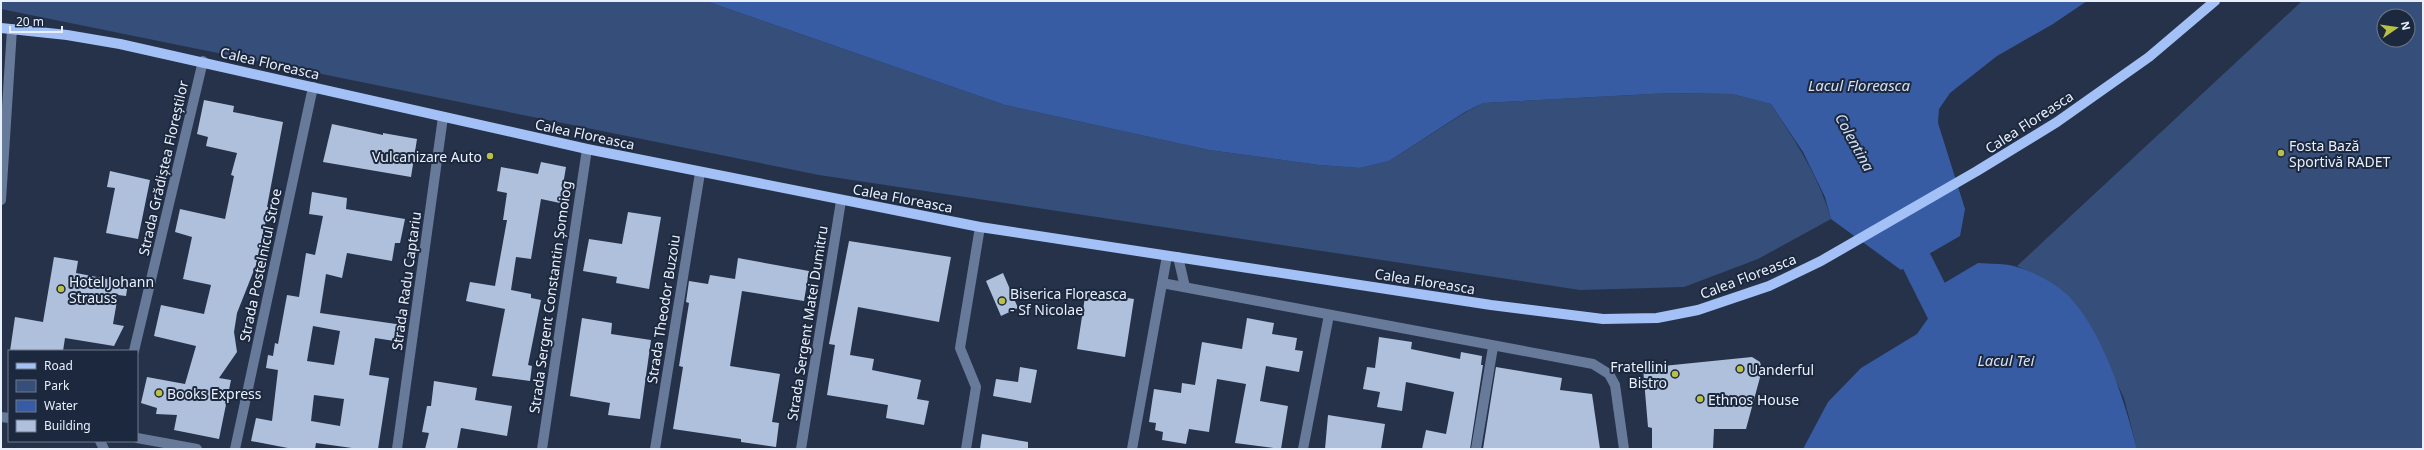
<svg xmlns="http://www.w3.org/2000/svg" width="2424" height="450" viewBox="0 0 2424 450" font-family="'Noto Sans',sans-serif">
	<rect width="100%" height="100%" fill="#253249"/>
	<path fill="#364e7a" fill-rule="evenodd" d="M 1,1 L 706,1 L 1005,105 L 1209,150 L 1319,165 L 1360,168 L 1389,161 L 1466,112 L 1483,103 L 1670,93 L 1732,94 L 1771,104 C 1795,141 1819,176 1831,219 L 1758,259 L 1684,287 L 1580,290 L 819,175 L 1,9 Z
		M 2302,1 L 2423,1 L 2423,449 L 2137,449 L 2124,398 L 2091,330 L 2073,301 L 2045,279 L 2017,266 ZM 2384,16 L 2408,16 L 2408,40 L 2384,40 Z"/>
	<path fill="#375ca3" d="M 706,1 L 2087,1 L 2053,24 L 1997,56 L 1950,93 L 1939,109 L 1938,123 L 1965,209 L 1960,236 L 1901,270 L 1831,219 L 1825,197 L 1803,152 L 1771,104 L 1732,94 L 1670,93 L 1483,103 L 1465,112 L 1389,161 L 1360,168 L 1319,165 L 1209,150 L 1005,105 Z
		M 1978,263 C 1990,264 2005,263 2017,267 C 2037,273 2061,286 2074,302 C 2105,339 2125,402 2137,449 L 1803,449 L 1828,402 L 1861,368 L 1917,334 L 1929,317 L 1919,298 Z"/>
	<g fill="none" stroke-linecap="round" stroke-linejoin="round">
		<path stroke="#375ca3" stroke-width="31" d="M 1898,224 L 1950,328"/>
	</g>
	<path fill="#afc0dd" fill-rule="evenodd" d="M 204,100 L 234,106 L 233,112 L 283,122 L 267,207 L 269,207 L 256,265 L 237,313 L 234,332 L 237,352 L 219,378 L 231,380 L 219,439 L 174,430 L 177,415 L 156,414 L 157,408 L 141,403 L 147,377 L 185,384 L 196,346 L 154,336 L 161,305 L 204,314 L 211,285 L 183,279 L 192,237 L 175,232 L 180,209 L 225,219 L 234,176 L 231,175 L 237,153 L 206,146 L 208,137 L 197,134 Z
		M 332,124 L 383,135 L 383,133 L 417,139 L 411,177 L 323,162 Z
		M 541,162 L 566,167 L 560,203 L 541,199 L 531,259 L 516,257 L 511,290 L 531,294 L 531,298 L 541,300 L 528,365 L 532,366 L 530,381 L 492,376 L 505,309 L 466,301 L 470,282 L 495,286 L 507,220 L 503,220 L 507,193 L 497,191 L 501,167 L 538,174 Z
		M 110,171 L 150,180 L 138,239 L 106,233 L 115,188 L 107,187 Z
		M 312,192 L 347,198 L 346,209 L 405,219 L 400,243 L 395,243 L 392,261 L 347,253 L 342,278 L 326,274 L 320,313 L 403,325 L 401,342 L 375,338 L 369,375 L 389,378 L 378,449 L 359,449 L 316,443 L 315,449 L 293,449 L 251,441 L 256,418 L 272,421 L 278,370 L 266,368 L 268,355 L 273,356 L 275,343 L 278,344 L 287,295 L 299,297 L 306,253 L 315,255 L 323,216 L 309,214 ZM 313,326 L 340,331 L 334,365 L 307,361 ZM 314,395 L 344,399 L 340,426 L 311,421 Z
		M 628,212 L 661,217 L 649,289 L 616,283 L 617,277 L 583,271 L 589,239 L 622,244 Z
		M 849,241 L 951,257 L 939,322 L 858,307 L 850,355 L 874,359 L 872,370 L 921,380 L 917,399 L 929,401 L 924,425 L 886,418 L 888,405 L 827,395 L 835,345 L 829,344 Z
		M 54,257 L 78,261 L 76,273 L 128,283 L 126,296 L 118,295 L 113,324 L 124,326 L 114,346 L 65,338 L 63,351 L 10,351 L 15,317 L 43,322 Z
		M 738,258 L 809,271 L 804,301 L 742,291 L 730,366 L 780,374 L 772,422 L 779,423 L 776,447 L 741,442 L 741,439 L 673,429 L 683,367 L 679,366 L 689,303 L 686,302 L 689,281 L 708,284 L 710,275 L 735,279 Z
		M 1003,273 L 1018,308 L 1001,316 L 986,281 Z
		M 1108,295 L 1134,299 L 1125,357 L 1077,349 L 1085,297 L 1107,300 Z
		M 582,318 L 612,323 L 611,334 L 651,340 L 640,419 L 608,415 L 610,403 L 570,396 Z
		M 1247,318 L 1274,323 L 1272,334 L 1297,338 L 1295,350 L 1303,351 L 1299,372 L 1266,366 L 1260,401 L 1288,406 L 1281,449 L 1235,443 L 1246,384 L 1217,379 L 1209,432 L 1189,429 L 1186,444 L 1162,440 L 1163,432 L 1155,430 L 1156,423 L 1149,422 L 1154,389 L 1181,393 L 1182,383 L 1195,385 L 1202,342 L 1242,349 Z
		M 1379,337 L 1412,342 L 1411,349 L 1460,359 L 1461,352 L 1482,356 L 1481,365 L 1483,365 L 1470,449 L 1422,449 L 1426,430 L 1446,434 L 1454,392 L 1406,382 L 1402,411 L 1377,407 L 1380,392 L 1363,389 L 1367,367 L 1375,368 Z
		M 1752,357 L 1760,362 L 1762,370 L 1746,429 L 1714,429 L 1713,449 L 1652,449 L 1652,428 L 1648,427 L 1643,368 Z
		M 1020,367 L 1037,370 L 1031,403 L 993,396 L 996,379 L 1018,382 Z
		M 1496,367 L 1562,378 L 1560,390 L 1592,394 L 1600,449 L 1483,449 Z
		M 434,381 L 477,388 L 475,400 L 512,406 L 507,436 L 461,428 L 457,449 L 425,449 L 429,433 L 422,432 L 427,406 L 431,406 Z
		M 1328,415 L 1385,424 L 1381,449 L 1325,449 Z
		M 982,434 L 1028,442 L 1028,449 L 980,449 Z"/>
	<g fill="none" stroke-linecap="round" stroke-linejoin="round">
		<path stroke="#687a9a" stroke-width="10" d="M 1,200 L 12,29
			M 1178,257 L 1185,287
			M 1162,283 L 1593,364 L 1609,374 L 1615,385 L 1624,449
			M 134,351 L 203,61
			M 1,417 L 9,418
			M 137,438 L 197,449
			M 100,441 L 104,449
			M 235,449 L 313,87
			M 397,449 L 443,117
			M 542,449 L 587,149
			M 655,449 L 700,173
			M 801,449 L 841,201
			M 966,449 L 976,387 L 960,348 L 980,227
			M 1132,449 L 1167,256
			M 1303,449 L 1329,315
			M 1476,449 L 1493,347"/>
		<path stroke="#a3c1f6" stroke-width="10" d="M 1,28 L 67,35 L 120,44 L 587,149 L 980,227 L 1491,305 L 1603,319 L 1657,318 L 1698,310 L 1769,286 L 1821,261 L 1977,171 L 2057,122 L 2149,57 L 2215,1"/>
	</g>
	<g fill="#bac045" stroke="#1c283e" stroke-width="1.5">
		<circle cx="2281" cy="153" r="4"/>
		<circle cx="490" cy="156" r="4"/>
		<circle cx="61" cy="289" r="4"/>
		<circle cx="1002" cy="301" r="4"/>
		<circle cx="1740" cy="369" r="4"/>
		<circle cx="1675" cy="374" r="4"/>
		<circle cx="159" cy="393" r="4"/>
		<circle cx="1700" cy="399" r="4"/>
	</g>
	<g text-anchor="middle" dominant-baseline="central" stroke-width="4" stroke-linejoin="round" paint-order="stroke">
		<g font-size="14" fill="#e9f0fd" stroke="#1c283e">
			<text transform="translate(270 63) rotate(13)">Calea Floreasca</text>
			<text transform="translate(2029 122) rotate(-33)">Calea Floreasca</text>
			<text transform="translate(585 134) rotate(12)">Calea Floreasca</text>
			<text transform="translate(163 168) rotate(-77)">Strada Grădiștea Floreștilor</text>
			<text transform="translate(903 198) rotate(11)">Calea Floreasca</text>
			<text transform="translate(260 265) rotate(-78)">Strada Postelnicul Stroe</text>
			<text transform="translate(1748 276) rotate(-21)">Calea Floreasca</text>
			<text transform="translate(406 281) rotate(-82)">Strada Radu Captariu</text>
			<text transform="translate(1425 281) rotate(9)">Calea Floreasca</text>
			<text transform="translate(550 297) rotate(-82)">Strada Sergent Constantin Șomoiog</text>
			<text transform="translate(663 309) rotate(-81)">Strada Theodor Buzoiu</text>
			<text transform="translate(807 323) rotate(-81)">Strada Sergent Matei Dumitru</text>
		</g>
		<g font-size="14" fill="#e9f0fd" stroke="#1c283e" text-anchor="start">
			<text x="2289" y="145">Fosta Bază<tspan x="2289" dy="16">Sportivă RADET</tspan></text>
			<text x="482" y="156" text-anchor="end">Vulcanizare Auto</text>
			<text x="69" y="281">Hotel Johann<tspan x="69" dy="16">Strauss</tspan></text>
			<text x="1010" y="293">Biserica Floreasca<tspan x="1010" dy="16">- Sf Nicolae</tspan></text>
			<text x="1667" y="366" text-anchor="end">Fratellini<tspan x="1667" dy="16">Bistro</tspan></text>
			<text x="1748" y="369">Uanderful</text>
			<text x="167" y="393">Books Express</text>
			<text x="1708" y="399">Ethnos House</text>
		</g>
		<g font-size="15" font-style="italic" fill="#d5e0f4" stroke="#1c283e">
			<text x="1859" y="85">Lacul Floreasca</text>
			<text transform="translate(1855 142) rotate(61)">Colentina</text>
			<text x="2006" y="360">Lacul Tei</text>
		</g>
	</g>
	<rect width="2424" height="450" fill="none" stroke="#e9f0fd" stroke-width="4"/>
	<rect x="8" y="350" width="130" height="92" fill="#1c283e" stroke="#6e788a"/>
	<rect x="16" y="363" width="20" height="6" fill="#a3c1f6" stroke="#6e788a"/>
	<text x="44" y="370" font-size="12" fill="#e9f0fd">Road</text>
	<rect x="16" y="380" width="20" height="12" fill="#364e7a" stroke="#6e788a"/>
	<text x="44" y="390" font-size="12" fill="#e9f0fd">Park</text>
	<rect x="16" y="400" width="20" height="12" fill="#375ca3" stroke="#6e788a"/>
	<text x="44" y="410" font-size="12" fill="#e9f0fd">Water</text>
	<rect x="16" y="420" width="20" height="12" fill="#afc0dd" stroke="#6e788a"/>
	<text x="44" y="430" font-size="12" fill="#e9f0fd">Building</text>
	<g transform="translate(2396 28) rotate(77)"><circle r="19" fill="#1c283e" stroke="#6e788a"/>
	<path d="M0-3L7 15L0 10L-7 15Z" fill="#bac045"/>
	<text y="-6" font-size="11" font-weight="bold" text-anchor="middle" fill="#e9f0fd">N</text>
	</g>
	<path d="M10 26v6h52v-6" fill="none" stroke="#e9f0fd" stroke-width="2"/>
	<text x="16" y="26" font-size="12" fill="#e9f0fd" stroke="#1c283e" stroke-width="3" paint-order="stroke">20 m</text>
</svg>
